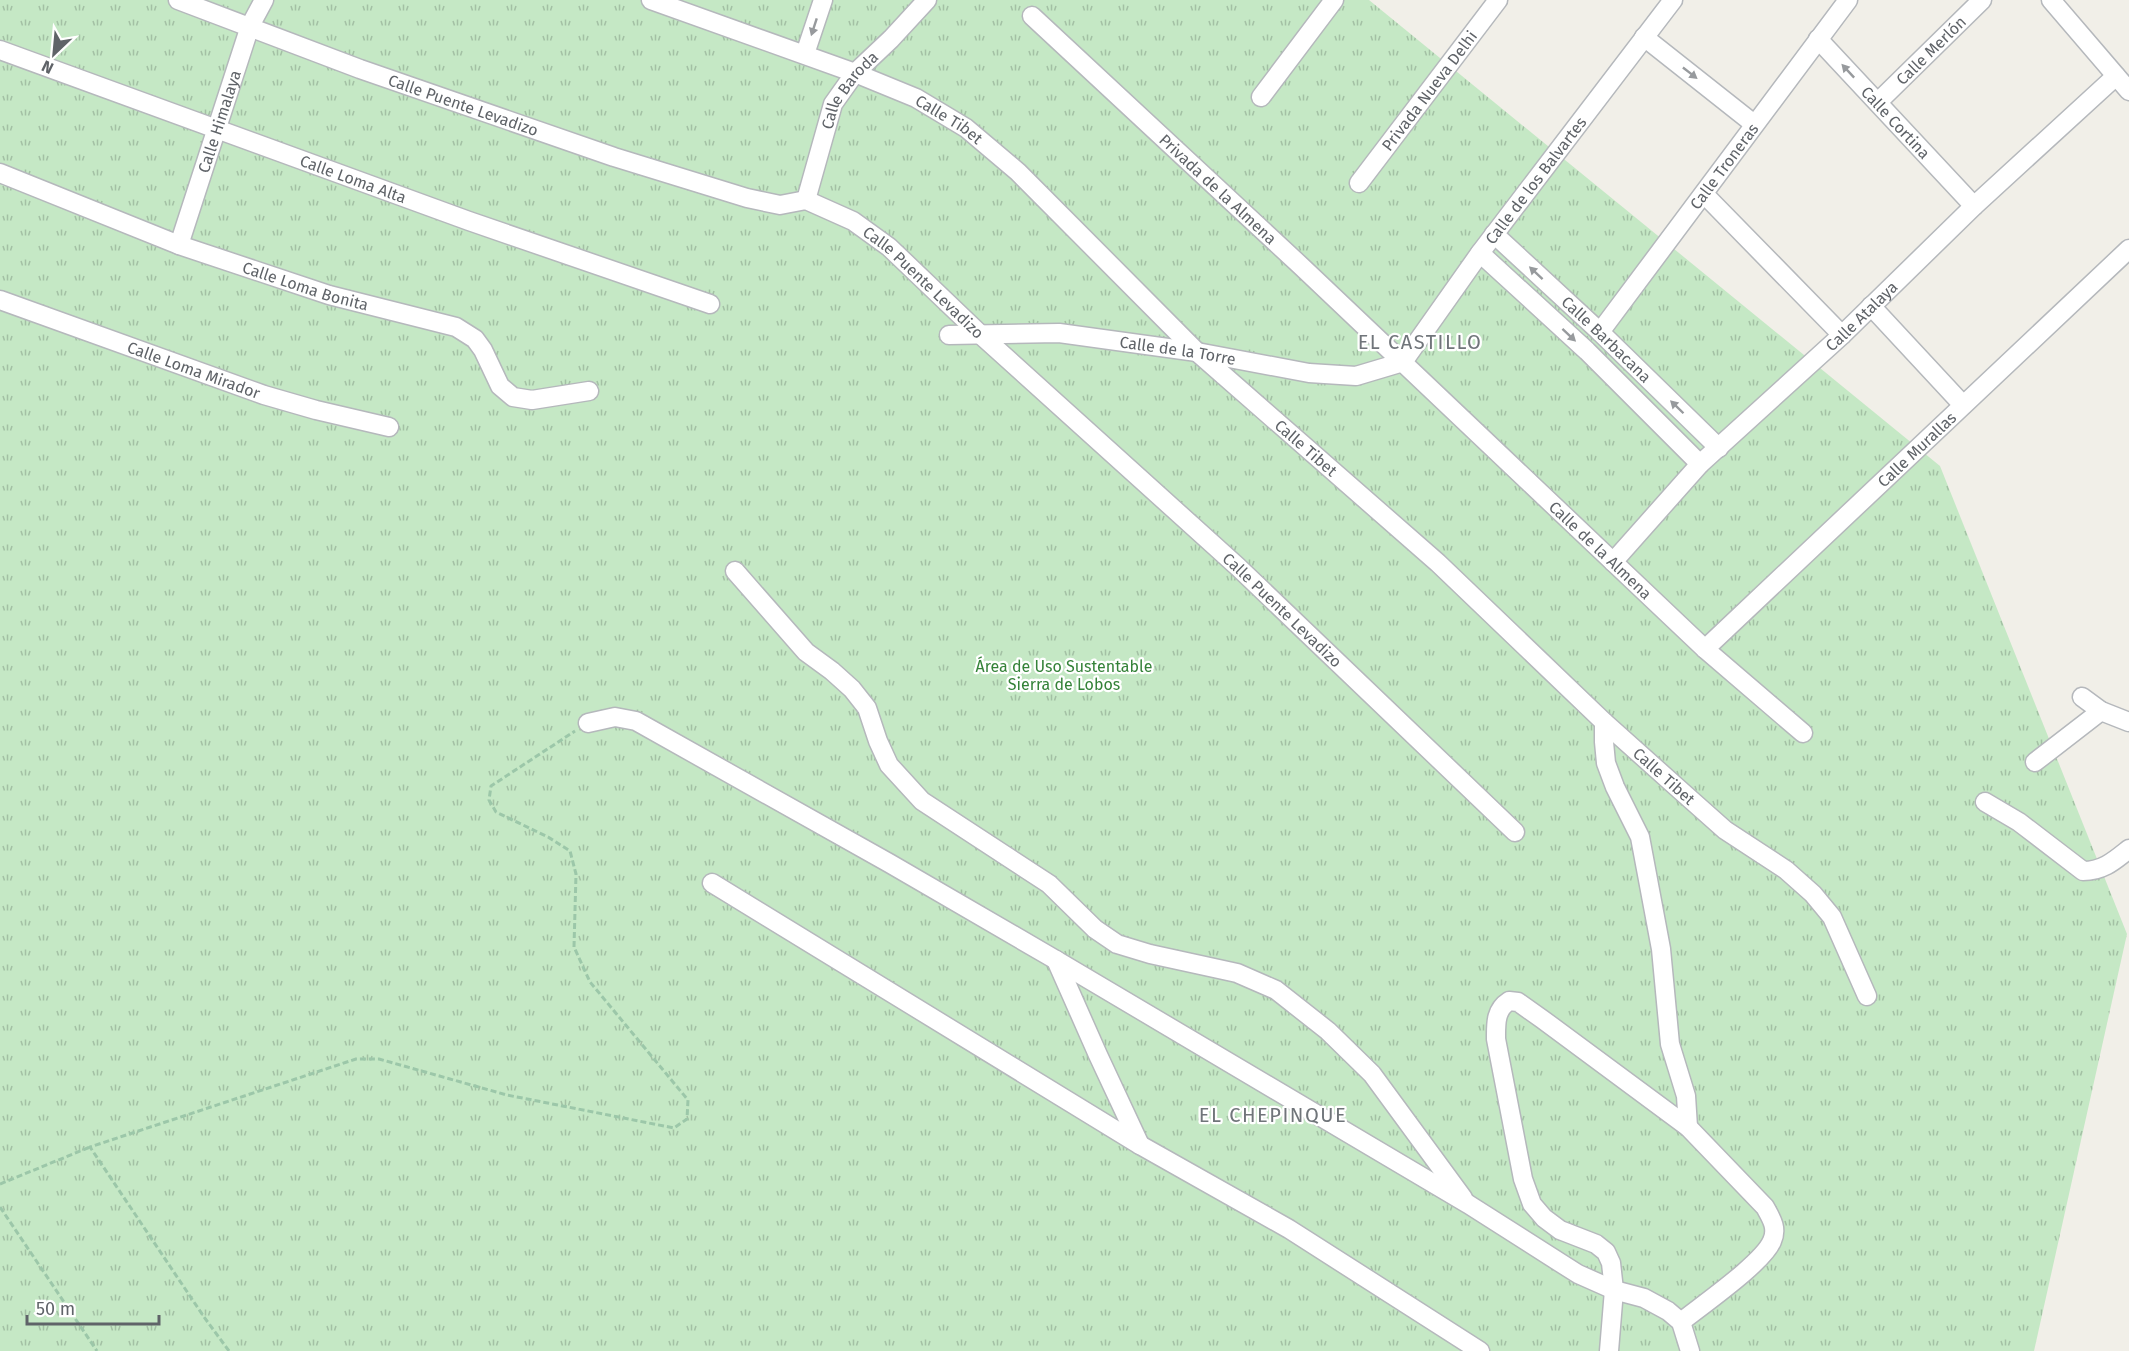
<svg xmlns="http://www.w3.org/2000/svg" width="2129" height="1351" viewBox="0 0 2129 1351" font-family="'Fira Sans',sans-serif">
	<defs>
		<pattern id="grass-tufts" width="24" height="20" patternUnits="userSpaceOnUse" patternTransform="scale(1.5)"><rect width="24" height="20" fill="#c5e8c5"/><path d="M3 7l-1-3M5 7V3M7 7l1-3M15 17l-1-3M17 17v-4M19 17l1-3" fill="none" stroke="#a3c0a4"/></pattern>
	</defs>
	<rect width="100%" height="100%" fill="#f1efe8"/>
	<path fill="url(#grass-tufts)" d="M 0,0 L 1369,0 L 1940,466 L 2127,934 L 2034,1351 L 0,1351 Z"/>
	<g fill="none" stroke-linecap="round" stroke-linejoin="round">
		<defs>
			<g id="minor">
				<path id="s1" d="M 178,0 L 360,69 L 614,157 L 747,198 L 780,205 L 806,200 L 853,221 L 889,247 L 981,335 L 1238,567 L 1515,832"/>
				<path id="s2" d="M 651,0 L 855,73 L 916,98 L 966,128 L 1018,172 L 1197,352 L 1438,563 L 1604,722 L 1680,790 L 1725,830 L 1786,870 L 1813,894 L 1832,917 L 1867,996"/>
				<path d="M 2051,0 L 2129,91"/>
				<path id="s3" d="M 1032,16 L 1301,266 L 1705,649 L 1803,733"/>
				<path d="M 1644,37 L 1754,124"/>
				<path id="s4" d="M 1818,39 L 1974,206"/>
				<path id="s5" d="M 0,50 L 469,221 L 710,304"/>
				<path d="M 805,54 L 823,0"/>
				<path d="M 1261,97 L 1334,0"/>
				<path id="s6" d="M 1878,102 L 1982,0"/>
				<path id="s7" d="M 0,173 L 179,245 L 329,295 L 456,327 L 475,339 L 483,350 L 500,386 L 513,397 L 532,400 L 589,391"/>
				<path id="s8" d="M 1359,183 L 1498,0"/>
				<path d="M 1704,194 L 1842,335"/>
				<path id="s9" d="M 806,200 L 833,104 L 855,73 L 891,39 L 927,0"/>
				<path id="s10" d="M 1494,234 L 1600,332 L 1719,448"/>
				<path id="s11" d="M 179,245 L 250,26 L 264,0"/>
				<path d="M 1480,253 L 1587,351 L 1700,464"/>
				<path id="s12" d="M 0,300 L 264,395 L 316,410 L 389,427"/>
				<path d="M 1871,306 L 1963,405"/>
				<path id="s13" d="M 1600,332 L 1848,0"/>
				<path id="s14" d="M 949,335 L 1059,333 L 1197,352 L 1309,373 L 1356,376 L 1403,362"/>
				<path id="s15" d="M 1403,362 L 1480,253 L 1673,0"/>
				<path id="s16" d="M 1613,562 L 1700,464 L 1842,335 L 1974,206 L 2116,76"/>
				<path d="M 735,571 L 806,652 L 832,671 L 852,689 L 867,708 L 878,741 L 889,765 L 922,801 L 1049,884 L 1095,929 L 1117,944 L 1150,954 L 1237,973 L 1276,990 L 1328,1031 L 1372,1074 L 1463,1198"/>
				<path id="s17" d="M 1705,649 L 2129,249"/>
				<path d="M 2082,697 L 2101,711 L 2129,722"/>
				<path d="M 1604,722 L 1604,742 L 1606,763 L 1615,787 L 1640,837 L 1661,949 L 1670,1044 L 1686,1096 L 1688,1127"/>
				<path d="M 588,723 L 615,717 L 636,721 L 889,863 L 1056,960 L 1468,1204 L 1578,1274 L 1614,1290 L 1644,1298 L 1668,1311 L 1681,1322 L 1690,1351"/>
				<path d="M 2035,762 L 2101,711"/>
				<path d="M 1985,802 L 2019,822 L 2083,871 C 2103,871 2114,861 2129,849"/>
				<path d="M 712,883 L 1140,1145 L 1289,1229 L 1480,1351"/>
				<path d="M 1056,960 L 1098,1055 L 1140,1145"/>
				<path d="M 1609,1351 L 1614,1290 L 1611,1263 L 1606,1252 L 1596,1244 L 1560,1230 L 1544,1218 L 1532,1204 L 1523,1179 L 1496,1039 C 1496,1024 1495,1010 1509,1001 L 1518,1002 L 1542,1019 L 1688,1127 L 1765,1207 C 1771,1218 1778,1228 1772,1241 C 1763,1263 1702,1305 1681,1322"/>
			</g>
		</defs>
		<use href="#minor" stroke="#b5b8bc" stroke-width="21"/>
		<path stroke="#9cc7a9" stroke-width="3" stroke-dasharray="6 3" stroke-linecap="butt" d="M 0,1184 L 90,1147
			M 0,1207 L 97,1351
			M 229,1351 L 204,1317 L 90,1147 L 356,1059 L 379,1059 L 507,1095 L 674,1128 L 687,1119 L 688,1100 L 590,982 L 574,947 L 576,874 L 570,851 L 548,837 L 496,812 L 489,800 L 491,786 L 575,731"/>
		<use href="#minor" stroke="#fff" stroke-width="18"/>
	</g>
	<defs><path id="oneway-solid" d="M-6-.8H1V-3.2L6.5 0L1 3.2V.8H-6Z" transform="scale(1.5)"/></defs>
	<g fill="#979a9d">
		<use href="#oneway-solid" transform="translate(814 27) rotate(108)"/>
		<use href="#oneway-solid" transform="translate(1848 71) rotate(-133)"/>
		<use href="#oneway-solid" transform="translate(1690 73) rotate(38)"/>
		<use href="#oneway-solid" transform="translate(1536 273) rotate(-137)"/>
		<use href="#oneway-solid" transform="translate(1569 335) rotate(43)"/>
		<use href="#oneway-solid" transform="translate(1677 407) rotate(-136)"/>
	</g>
	<g text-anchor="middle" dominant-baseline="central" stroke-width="4.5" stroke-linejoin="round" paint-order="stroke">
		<g font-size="16" fill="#5f6368" stroke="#fff">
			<text stroke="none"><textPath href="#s6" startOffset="74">Calle Merlón</textPath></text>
			<text stroke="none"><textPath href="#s9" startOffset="120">Calle Baroda</textPath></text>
			<text stroke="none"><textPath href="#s8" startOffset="116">Privada Nueva Delhi</textPath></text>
			<text stroke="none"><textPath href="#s1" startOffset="304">Calle Puente Levadizo</textPath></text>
			<text stroke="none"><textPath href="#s11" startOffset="130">Calle Himalaya</textPath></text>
			<text stroke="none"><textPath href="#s2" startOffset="322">Calle Tibet</textPath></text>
			<text stroke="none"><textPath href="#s4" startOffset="114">Calle Cortina</textPath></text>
			<text stroke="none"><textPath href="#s13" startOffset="207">Calle Troneras</textPath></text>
			<text stroke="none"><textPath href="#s5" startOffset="376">Calle Loma Alta</textPath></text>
			<text stroke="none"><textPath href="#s15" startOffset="225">Calle de los Balvartes</textPath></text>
			<text stroke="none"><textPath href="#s3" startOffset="254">Privada de la Almena</textPath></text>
			<text stroke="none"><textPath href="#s1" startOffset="808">Calle Puente Levadizo</textPath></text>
			<text stroke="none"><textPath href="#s7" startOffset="326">Calle Loma Bonita</textPath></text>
			<text stroke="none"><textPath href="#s16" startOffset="350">Calle Atalaya</textPath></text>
			<text stroke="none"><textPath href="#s10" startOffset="154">Calle Barbacana</textPath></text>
			<text stroke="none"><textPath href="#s14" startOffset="230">Calle de la Torre</textPath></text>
			<text stroke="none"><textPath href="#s12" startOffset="206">Calle Loma Mirador</textPath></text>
			<text stroke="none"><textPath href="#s2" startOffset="808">Calle Tibet</textPath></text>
			<text stroke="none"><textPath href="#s17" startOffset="291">Calle Murallas</textPath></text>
			<text stroke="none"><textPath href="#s3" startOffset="780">Calle de la Almena</textPath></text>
			<text stroke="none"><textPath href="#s1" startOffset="1294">Calle Puente Levadizo</textPath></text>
			<text stroke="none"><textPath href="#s2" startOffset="1294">Calle Tibet</textPath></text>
		</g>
		<g font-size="16" fill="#348238" stroke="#fff">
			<text x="1064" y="666">Área de Uso Sustentable<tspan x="1064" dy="18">Sierra de Lobos</tspan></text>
		</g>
		<g font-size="20" letter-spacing="1.5" fill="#70757a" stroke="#fff">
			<text x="1420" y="342">EL CASTILLO</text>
			<text x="1273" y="1115">EL CHEPINQUE</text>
		</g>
	</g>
	<g transform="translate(54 54) rotate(206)" stroke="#ffffff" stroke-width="4.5" paint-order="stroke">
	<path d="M0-4.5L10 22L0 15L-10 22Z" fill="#5f6368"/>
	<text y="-9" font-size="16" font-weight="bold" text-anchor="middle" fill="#5f6368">N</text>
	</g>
	<path d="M27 1315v9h132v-9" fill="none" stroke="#5f6368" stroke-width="3"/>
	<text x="36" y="1315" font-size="18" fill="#5f6368" stroke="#ffffff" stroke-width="4.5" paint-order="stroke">50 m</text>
</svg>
